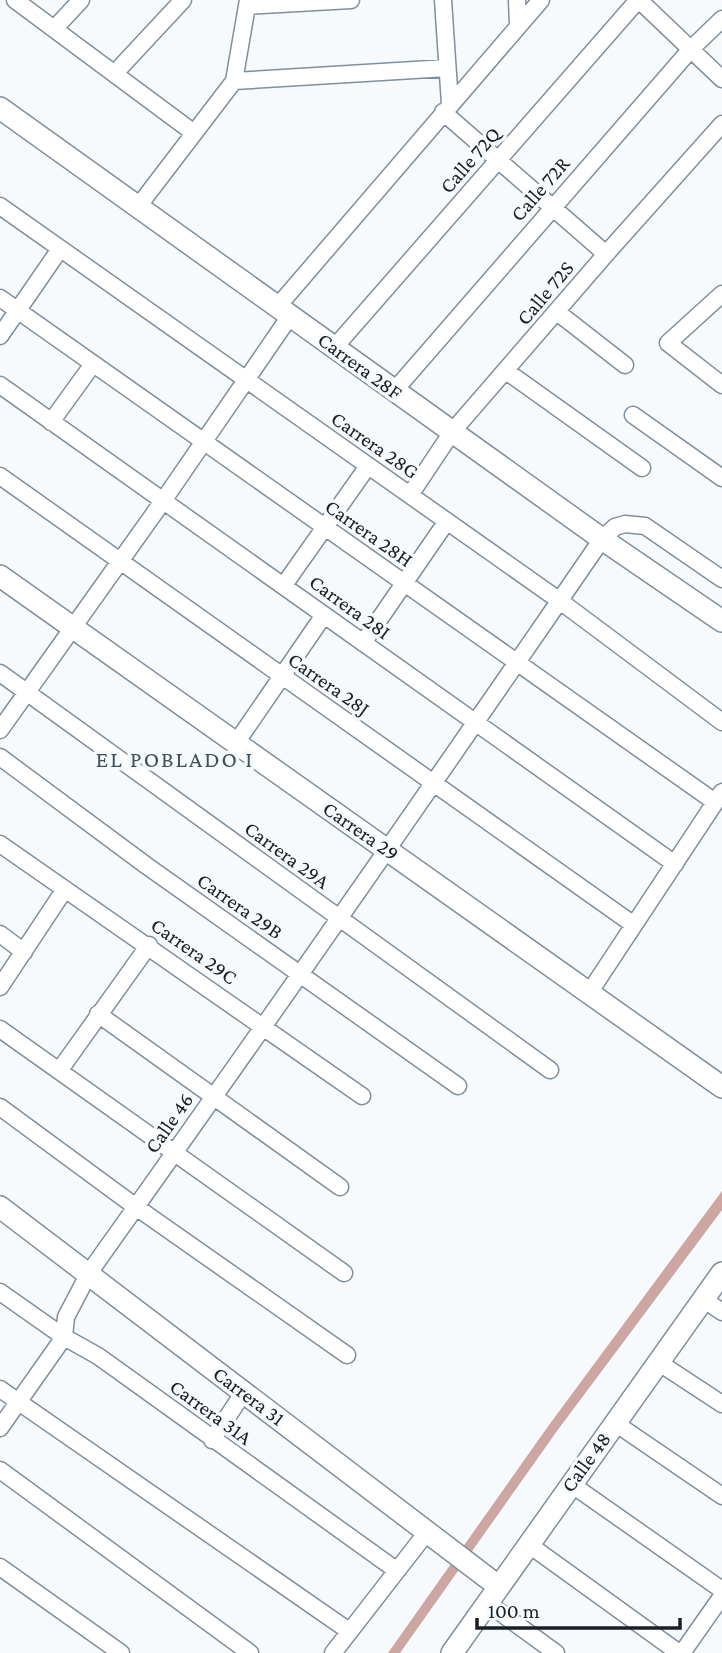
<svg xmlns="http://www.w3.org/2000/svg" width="722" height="1653" viewBox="0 0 722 1653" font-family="'Crimson Pro',serif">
	<rect width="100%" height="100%" fill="#f6fafd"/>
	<path fill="#cda6a1" d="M 722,1191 L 722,1210 L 557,1431 L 400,1653 L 388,1653 L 549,1425 Z"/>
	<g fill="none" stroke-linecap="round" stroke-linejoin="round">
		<defs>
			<path id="street" d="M 15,0 L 194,133
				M 443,0 L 450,104
				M 517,0 L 518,26
				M 639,0 L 722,79
				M 247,6 L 351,0
				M 55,28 L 81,0
				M 115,73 L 183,0
				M 234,81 L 447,68
				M 443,112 L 606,254
				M 0,206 L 560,601 L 722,722
				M 137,208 L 234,81 L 248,0
				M 722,294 L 668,343 L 722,385
				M 0,298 L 715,802
				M 278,306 L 541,0
				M 557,312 L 625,365
				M 0,336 L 60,249
				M 334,348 L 638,0
				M 506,371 L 642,468
				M 0,385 L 675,864
				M 394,391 L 691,49 L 722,19
				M 633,415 L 722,478
				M 51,422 L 93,364
				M 0,476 L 634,925
				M 410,495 L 452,432 L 606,254 L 722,124
				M 284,585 L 368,466
				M 363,643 L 447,521
				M 0,673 L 550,1070
				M 0,730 L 163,501 L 290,316
				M 236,743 L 324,615
				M 0,757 L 147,866 L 458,1086
				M 0,844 L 362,1096
				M 0,934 L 24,952
				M 0,987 L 65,889
				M 589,993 L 722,792
				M 98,1014 L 340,1187
				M 0,1029 L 344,1273
				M 59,1071 L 149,945
				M 0,1107 L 136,1207 L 347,1355
				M 0,1292 L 64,1337 L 98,1356 L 396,1570
				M 703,1299 L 722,1312
				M 658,1362 L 722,1404
				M 0,1389 L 349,1631
				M 615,1423 L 722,1496
				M 0,1428 L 64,1337 L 66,1317 L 89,1273 C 262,1030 433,785 602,539 L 615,527 L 625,524 L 645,526 L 722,579
				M 212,1440 L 244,1392
				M 0,1470 L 250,1653
				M 571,1484 L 722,1590
				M 528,1544 L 679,1653
				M 0,1567 L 121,1653
				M 486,1602 L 556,1653
				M 333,1653 L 427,1532
				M 682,1653 L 722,1596"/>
			<path id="secondary" d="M 0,108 L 602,539 L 722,621
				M 0,576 L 722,1087
				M 0,1207 L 498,1586
				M 452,1653 L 722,1273"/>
		</defs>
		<use href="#street" stroke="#7f8f9e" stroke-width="19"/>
		<use href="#secondary" stroke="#7f8f9e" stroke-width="24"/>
		<use href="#street" stroke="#fff" stroke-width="16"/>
		<use href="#secondary" stroke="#fff" stroke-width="21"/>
	</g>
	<g text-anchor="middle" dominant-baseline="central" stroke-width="7" stroke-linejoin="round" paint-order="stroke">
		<g font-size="21" fill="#191f25" stroke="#f6fafd">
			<text transform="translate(470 160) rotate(-49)">Calle 72Q</text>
			<text transform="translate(540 189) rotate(-49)">Calle 72R</text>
			<text transform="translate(545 293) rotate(-50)">Calle 72S</text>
			<text transform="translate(360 366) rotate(36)">Carrera 28F</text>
			<text transform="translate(375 445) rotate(35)">Carrera 28G</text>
			<text transform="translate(369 533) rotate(35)">Carrera 28H</text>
			<text transform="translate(350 607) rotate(36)">Carrera 28I</text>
			<text transform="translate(329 684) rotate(35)">Carrera 28J</text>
			<text transform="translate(361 831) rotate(35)">Carrera 29</text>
			<text transform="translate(287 855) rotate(36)">Carrera 29A</text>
			<text transform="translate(240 906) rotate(35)">Carrera 29B</text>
			<text transform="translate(194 951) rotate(35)">Carrera 29C</text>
			<text transform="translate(169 1123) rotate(-55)">Calle 46</text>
			<text transform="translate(249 1396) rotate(37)">Carrera 31</text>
			<text transform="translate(211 1412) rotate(36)">Carrera 31A</text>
			<text transform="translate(586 1462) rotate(-54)">Calle 48</text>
		</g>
		<g font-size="23" letter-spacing="2" fill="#42505e" stroke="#f6fafd">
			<text x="175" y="759">EL POBLADO I</text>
		</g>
	</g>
	<path d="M477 1618v10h203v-10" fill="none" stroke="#191f25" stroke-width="3.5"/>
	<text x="488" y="1618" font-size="21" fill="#191f25" stroke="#f6fafd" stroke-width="5" paint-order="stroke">100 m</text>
</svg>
